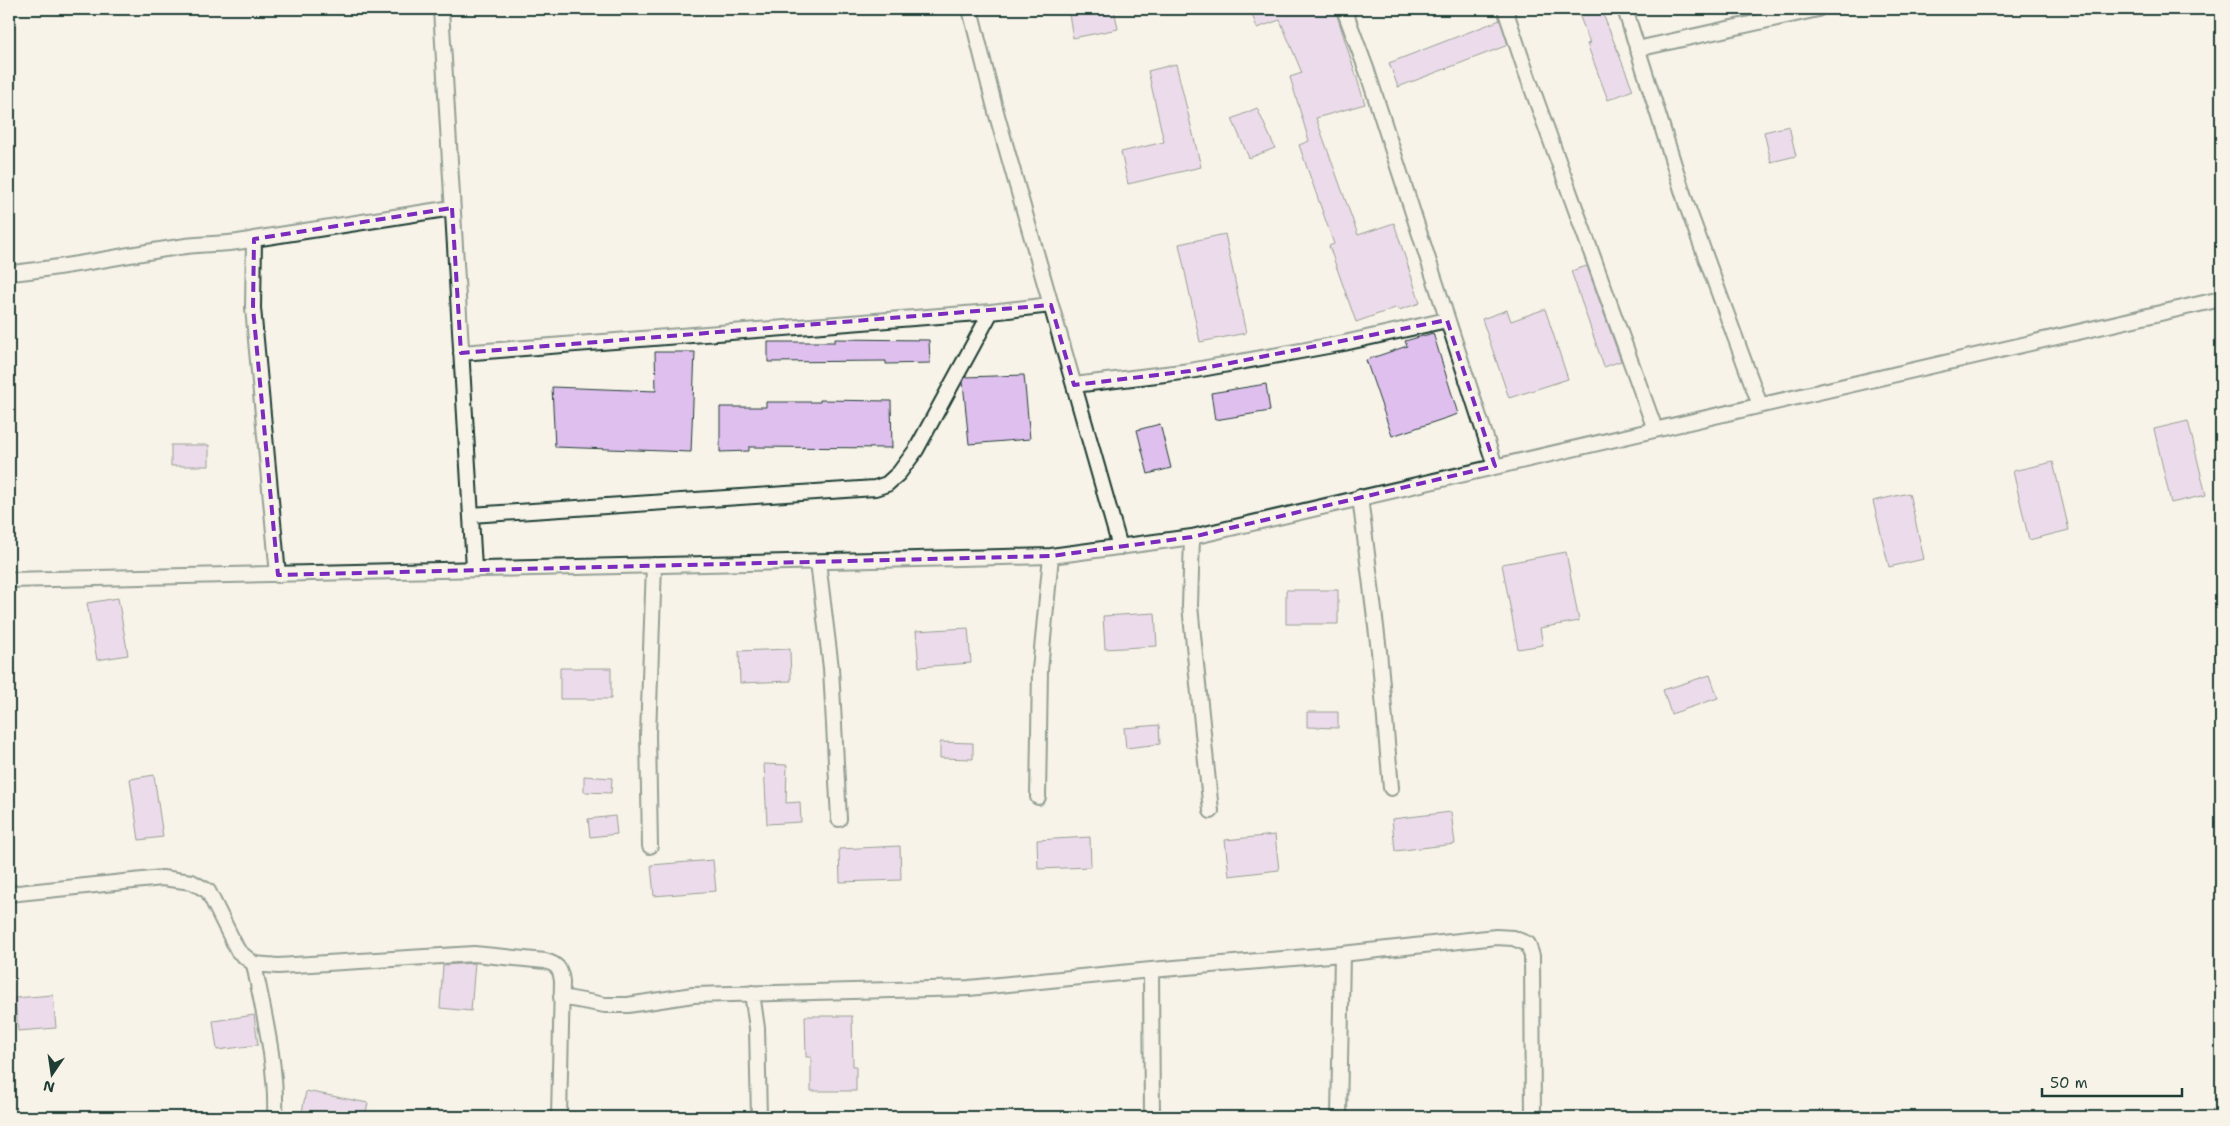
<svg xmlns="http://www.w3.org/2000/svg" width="2230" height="1126" viewBox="0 0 2230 1126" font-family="'Shantell Sans',sans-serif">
	<rect width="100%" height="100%" fill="#f7f3e8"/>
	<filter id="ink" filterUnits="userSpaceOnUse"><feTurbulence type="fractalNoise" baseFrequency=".02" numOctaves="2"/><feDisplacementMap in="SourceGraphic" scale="10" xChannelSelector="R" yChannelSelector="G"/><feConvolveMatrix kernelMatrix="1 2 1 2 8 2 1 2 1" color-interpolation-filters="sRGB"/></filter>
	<g filter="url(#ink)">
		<path fill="#debfed" stroke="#1f3d34" d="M 1097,9 L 1114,9 L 1118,29 L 1073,38 L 1069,14 Z
			M 1250,9 L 1335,9 L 1365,104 L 1316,118 L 1358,235 L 1394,223 L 1420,303 L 1399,310 L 1398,307 L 1356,322 L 1329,246 L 1334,244 L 1299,145 L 1309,141 L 1290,77 L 1302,73 L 1280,20 L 1257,28 Z
			M 1577,9 L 1601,9 L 1633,90 L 1608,100 L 1587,44 L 1590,43 Z
			M 1500,20 L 1508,45 L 1398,87 L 1389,63 Z
			M 1176,64 L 1201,167 L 1128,184 L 1121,152 L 1164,142 L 1148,71 Z
			M 1257,108 L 1275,148 L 1249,158 L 1232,119 Z
			M 1789,126 L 1796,156 L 1771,162 L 1764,132 Z
			M 1225,234 L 1246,333 L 1200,342 L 1179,244 Z
			M 1587,266 L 1621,361 L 1604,367 L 1571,271 Z
			M 1545,309 L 1568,379 L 1509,398 L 1482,319 L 1507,310 L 1511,321 Z
			M 1433,333 L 1458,414 L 1392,436 L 1366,360 L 1407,346 L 1405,341 Z
			M 835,339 L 929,340 L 930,363 L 886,364 L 886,361 L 768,362 L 768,342 L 835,342 Z
			M 655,352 L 695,352 L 691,452 L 555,447 L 552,387 L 656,391 Z
			M 1024,375 L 1030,439 L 969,444 L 963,382 L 965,377 Z
			M 1266,384 L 1270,411 L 1215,420 L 1211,393 Z
			M 820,400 L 891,401 L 892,448 L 749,447 L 749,451 L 720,452 L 720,407 L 766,407 L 766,402 L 820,402 Z
			M 2188,421 L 2206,495 L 2171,503 L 2154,429 Z
			M 1160,424 L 1171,468 L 1148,474 L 1137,430 Z
			M 171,445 L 209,445 L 209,466 L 171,466 Z
			M 2053,462 L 2069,530 L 2029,540 L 2013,471 Z
			M 1909,493 L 1924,559 L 1889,567 L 1873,501 Z
			M 1566,552 L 1579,621 L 1540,628 L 1543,645 L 1518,649 L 1502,564 Z
			M 1286,590 L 1338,590 L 1338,624 L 1286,624 Z
			M 118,598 L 128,655 L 97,660 L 87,603 Z
			M 1155,613 L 1157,646 L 1105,649 L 1103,616 Z
			M 968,628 L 971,663 L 919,667 L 916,631 Z
			M 790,649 L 791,681 L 740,683 L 739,651 Z
			M 560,668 L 611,668 L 611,699 L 560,699 Z
			M 1710,675 L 1718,698 L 1671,714 L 1663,690 Z
			M 1307,712 L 1338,712 L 1338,728 L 1307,727 Z
			M 1159,725 L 1160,744 L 1126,748 L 1124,728 Z
			M 940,742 L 973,743 L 973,759 L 940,758 Z
			M 764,764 L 787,765 L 786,803 L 800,802 L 801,822 L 767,824 Z
			M 154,775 L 163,837 L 139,840 L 130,779 Z
			M 584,776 L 612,778 L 611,793 L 584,792 Z
			M 1451,812 L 1455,844 L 1395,851 L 1392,819 Z
			M 615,816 L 617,834 L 590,837 L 588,819 Z
			M 1275,835 L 1279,870 L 1229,876 L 1225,840 Z
			M 1090,837 L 1091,867 L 1038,869 L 1037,840 Z
			M 900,846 L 901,880 L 840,882 L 839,849 Z
			M 713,860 L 716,891 L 654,896 L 651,865 Z
			M 475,963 L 471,1011 L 440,1008 L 443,965 Z
			M 53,995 L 56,1028 L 18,1031 L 15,998 Z
			M 254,1015 L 258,1045 L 217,1050 L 213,1021 Z
			M 805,1016 L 852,1016 L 853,1066 L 856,1066 L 856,1091 L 811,1091 L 811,1057 L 806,1057 Z
			M 306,1091 L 368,1103 L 365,1117 L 301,1117 Z"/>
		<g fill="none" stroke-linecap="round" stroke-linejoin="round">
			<defs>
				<path id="street" d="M 441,9 L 474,568
					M 970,9 L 996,112 L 1120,547
					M 1344,9 L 1367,71 L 1495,466
					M 1505,9 L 1525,69 L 1655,429
					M 1625,9 L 1687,206 L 1760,405
					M 1637,49 L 1818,9
					M 254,239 L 253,308 L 278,575
					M 9,273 C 68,268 127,254 186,246 C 209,243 232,245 254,239 L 452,208
					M 461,353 L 991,312 L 1051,305
					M 1074,385 L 1190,371 L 1344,343 L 1447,320
					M 1360,497 L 1379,651 L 1391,788
					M 471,515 L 875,488 L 887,484 L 899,473 L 916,450 L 991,312
					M 1192,537 L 1190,606 L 1211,811
					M 818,562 L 831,668 L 839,819
					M 9,580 L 1051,556 L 1192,537 L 2221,299
					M 1038,797 L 1040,670 L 1051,556
					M 650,846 L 648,735 L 654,565
					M 9,894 L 162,878 L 192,882 L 208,891 L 238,951 L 254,964 L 278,966 L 474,954 L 545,961 C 557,964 561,969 562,982 L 559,1117
					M 254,964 C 264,1015 277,1066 275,1117
					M 1151,970 L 1152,1117
					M 752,993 L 757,1028 L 759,1117
					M 561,997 L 605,1005 L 628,1005 L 693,995 L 969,988 L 1151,970 L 1342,954 L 1496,937 L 1513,938 L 1528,944 L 1532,956 L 1533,1117
					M 1339,1117 L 1342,954"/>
			</defs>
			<use href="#street" stroke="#1f3d34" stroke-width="18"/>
			<use href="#street" stroke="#f7f3e8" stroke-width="14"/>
		</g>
	</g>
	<path d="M0 0H2230V1126H0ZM 452,208 L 461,353 L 1051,305 L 1074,385 L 1190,371 L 1447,320 L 1495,466 L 1192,537 L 1051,556 L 278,575 L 253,308 L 254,239 Z" fill="#f7f3e8" fill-opacity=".55" fill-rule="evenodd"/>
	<path fill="none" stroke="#7b2cbf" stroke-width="4" stroke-dasharray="10 6" stroke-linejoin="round" d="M 452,208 L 461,353 L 1051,305 L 1074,385 L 1190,371 L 1447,320 L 1495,466 L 1192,537 L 1051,556 L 278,575 L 253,308 L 254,239 Z"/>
	<rect width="2230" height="1126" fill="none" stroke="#f7f3e8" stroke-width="30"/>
	<rect x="15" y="15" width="2200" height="1096" fill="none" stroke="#1f3d34" stroke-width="2" filter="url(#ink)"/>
	<g transform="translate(52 1074) rotate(193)" stroke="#f7f3e8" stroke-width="4" paint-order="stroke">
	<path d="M0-4L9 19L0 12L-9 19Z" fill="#1f3d34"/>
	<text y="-8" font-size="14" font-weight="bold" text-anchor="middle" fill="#1f3d34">N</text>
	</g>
	<path d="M2042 1088v8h140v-8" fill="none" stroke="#1f3d34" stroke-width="2.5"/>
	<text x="2050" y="1088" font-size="15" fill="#1f3d34" stroke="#f7f3e8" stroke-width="4" paint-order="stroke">50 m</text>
</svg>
